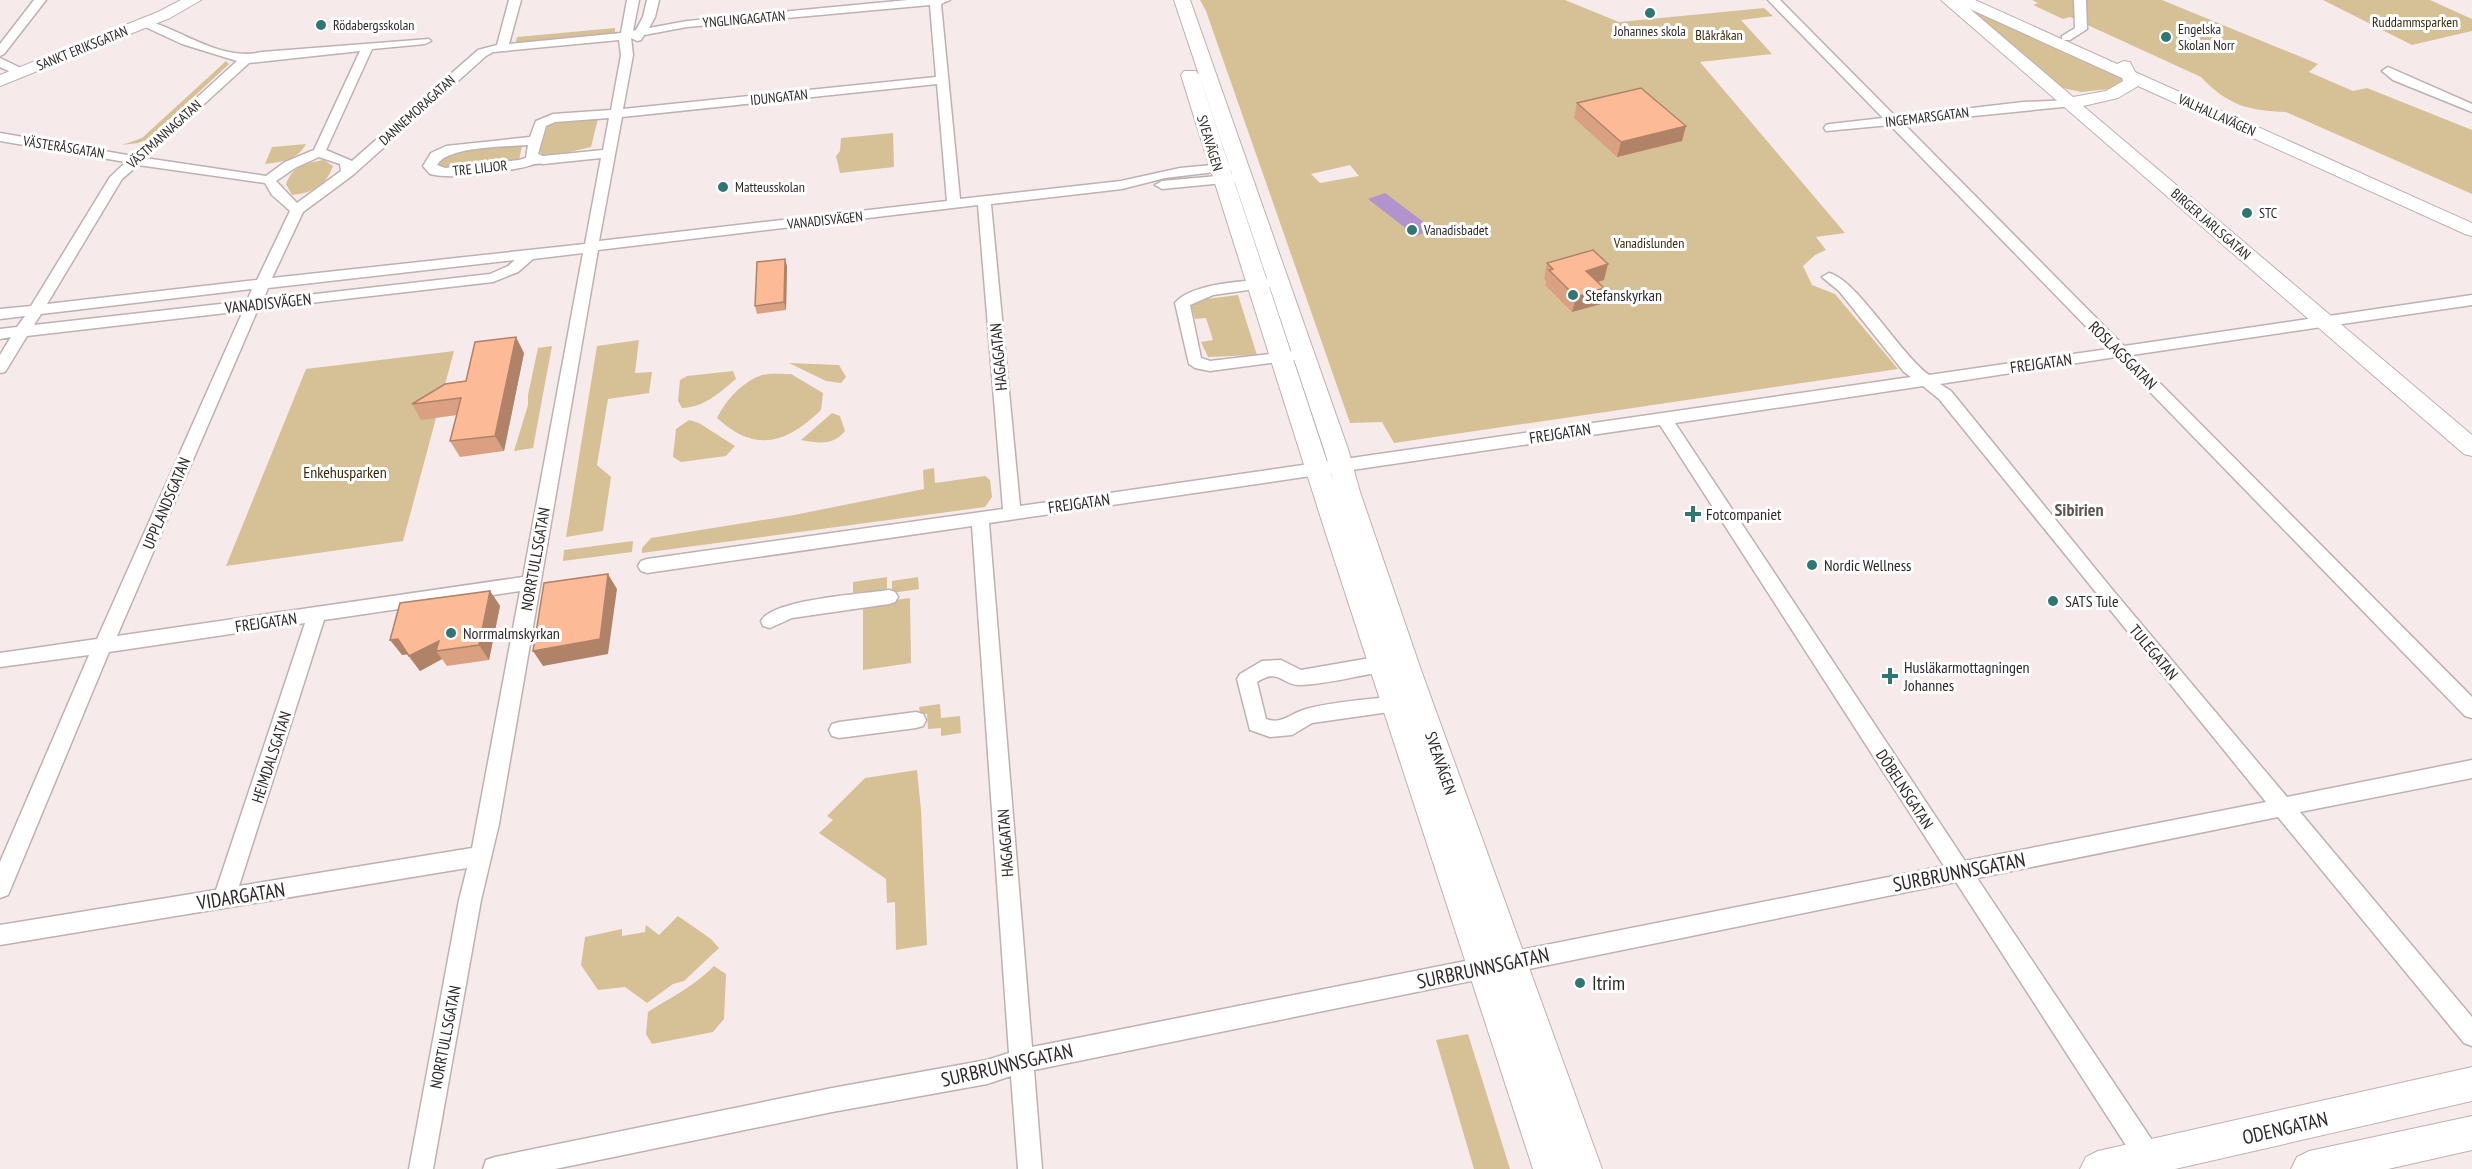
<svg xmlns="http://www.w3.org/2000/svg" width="2472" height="1169" viewBox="0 0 2472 1169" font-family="'PT Sans Narrow',sans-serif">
	<rect width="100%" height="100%" fill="#f7eaeb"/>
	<path fill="#d6c196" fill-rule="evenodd" d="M 1200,0 L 1565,0 L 1619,22 L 1764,8 L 1773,16 L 1741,20 L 1772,54 L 1700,62 L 1845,233 L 1816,237 L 1826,250 L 1815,255 L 1803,266 L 1812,285 L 1835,294 L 1898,369 L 1394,443 L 1382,422 L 1350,423 L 1206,11 ZM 1350,165 L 1359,176 L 1320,183 L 1311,174 Z
		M 2032,0 L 2162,0 L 2318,64 L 2309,72 L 2353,91 L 2367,88 L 2472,130 L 2472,194 L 2286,112 C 2249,111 2227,105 2201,77 L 2070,17 L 2063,19 L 2033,5 L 2038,3 Z
		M 2323,0 L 2430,0 L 2472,19 L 2472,31 L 2412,45 Z
		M 1965,7 L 2124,78 L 2124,81 L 2110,89 L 2081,92 L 2059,87 Z
		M 615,28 L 615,36 L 515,45 L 517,37 Z
		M 226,61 L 229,64 L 227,66 L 148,139 L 138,143 L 122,145 L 142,138 Z
		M 586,118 L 598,119 L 591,147 L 565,153 L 542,155 L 540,152 L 548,124 Z
		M 893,133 L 894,167 L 840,173 L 836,156 L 840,151 L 841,138 Z
		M 306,144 C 298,160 281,162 265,164 L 272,147 Z
		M 520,144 L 522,146 L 519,160 L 516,163 L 453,170 L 437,167 L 436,161 L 459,150 Z
		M 324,160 L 333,166 C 326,186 312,193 292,195 L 286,184 C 293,166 305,163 324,160 Z
		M 1238,295 L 1257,355 L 1208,357 L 1201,342 L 1213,340 L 1206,318 L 1195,319 L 1191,305 L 1205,299 Z
		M 639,340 L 635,373 L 652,372 L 649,393 L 608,399 L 597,465 L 611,477 L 603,531 L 566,537 L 597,346 Z
		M 552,346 L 533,448 L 514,451 L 528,405 L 528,395 L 538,348 Z
		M 454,351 L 403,541 L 226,566 L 306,369 Z
		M 789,363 L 839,365 L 846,377 L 841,383 L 826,381 Z
		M 733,371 L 736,379 C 719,393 705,407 682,408 L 678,401 L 680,380 L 687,376 Z
		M 791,374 L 823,393 L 821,410 C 786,444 755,453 717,418 C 726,400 742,382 762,375 C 770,373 783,374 791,374 Z
		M 832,413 L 840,416 L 845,431 C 833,446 818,443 801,440 Z
		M 689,420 L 699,423 L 735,446 L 726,456 L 681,462 L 673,457 L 676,429 Z
		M 934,468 L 935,483 L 985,476 L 990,480 L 992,497 L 985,507 L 642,553 L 642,548 L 651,538 L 794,515 L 924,489 L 923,470 Z
		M 633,541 L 632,552 L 563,561 L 564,550 Z
		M 887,577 L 887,594 L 853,598 L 853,582 Z
		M 918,577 L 919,589 L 892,593 L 892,581 Z
		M 910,598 L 911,663 L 863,670 L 863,604 Z
		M 940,704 L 941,718 L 960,716 L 961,733 L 941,736 L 941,728 L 928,729 L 927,714 L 920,714 L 919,707 Z
		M 917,770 L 921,810 L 927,945 L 896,950 L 895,902 L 887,903 L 886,879 L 819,833 L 833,820 L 827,816 L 865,778 Z
		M 678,916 L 711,939 L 719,948 L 684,981 L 673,984 L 647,1003 L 625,987 L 598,990 L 581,965 L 585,937 L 622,929 L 622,936 L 645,932 L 646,925 L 659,935 Z
		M 714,966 L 726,974 L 724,1019 L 713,1032 L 652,1044 L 646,1034 L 648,1012 C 673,996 693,987 714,966 Z
		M 1468,1034 L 1510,1169 L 1474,1169 L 1436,1040 Z"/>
	<path fill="#b293ce" d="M 1385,193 L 1433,229 L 1416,236 L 1368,199 Z"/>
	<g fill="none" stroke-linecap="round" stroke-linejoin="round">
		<defs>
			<path id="street" d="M 34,0 L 46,0 L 4,54 L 0,56 L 0,44 Z
				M 509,0 L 521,0 L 509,44 L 621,33 L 627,0 L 639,0 L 633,31 L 636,30 L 643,17 L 647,0 L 659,0 L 655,17 L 649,28 L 687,21 L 908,0 L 950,0 L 941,4 L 960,199 L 1121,181 L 1180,168 L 1244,162 L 1246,165 L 1244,168 L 1239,169 L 1165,178 L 1122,189 L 991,204 L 1020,506 L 1911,377 L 1904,372 L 1839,291 L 1822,277 L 1829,273 C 1856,279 1900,354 1929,375 L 2108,349 L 1890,125 L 1826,131 L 1824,128 L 1826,125 L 1830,124 L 1883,118 L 1768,0 L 1780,0 L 1896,117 L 2023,102 L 2073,100 L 2075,103 L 2073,106 L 1903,123 L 2124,346 L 2472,295 L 2472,305 L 2132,355 L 2472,697 L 2472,718 L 2465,716 L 2116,357 L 1940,384 L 1951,391 L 2111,588 L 2287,797 L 2472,760 L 2472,778 L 2300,812 L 2472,1017 L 2472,1046 L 2464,1043 L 2278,817 L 1977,878 L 2158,1149 L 2161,1158 L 2158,1167 L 2152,1169 L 2140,1167 L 1956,882 L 1034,1070 L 1042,1169 L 1018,1169 L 1011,1076 L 987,1084 L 832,1112 L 555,1169 L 483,1169 L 486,1160 L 495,1157 L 832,1088 L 987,1060 L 1009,1053 L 972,526 L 647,573 L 641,571 L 638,566 L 641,561 L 647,559 L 1003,509 L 978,205 L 598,250 L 499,824 L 481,900 L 433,1169 L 409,1169 L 459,900 L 467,868 L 0,945 L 0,925 L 216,890 L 305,623 L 109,652 L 11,888 L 8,895 L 0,898 L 0,862 L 89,655 L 0,667 L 0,653 L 97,639 L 243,311 L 27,336 L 5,372 L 0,373 L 0,355 L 11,337 L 0,339 L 0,329 L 17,327 L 25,316 L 0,319 L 0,309 L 31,306 L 110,177 L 126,162 L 0,141 L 0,133 L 133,156 L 237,61 L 182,44 L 141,25 L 141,21 L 145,20 C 183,30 221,62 262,52 L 429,39 L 431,41 L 425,44 L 372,49 L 326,150 L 352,161 L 478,50 L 497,45 ZM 930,5 L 936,77 L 623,109 L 633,55 L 631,38 L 637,41 L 641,40 L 644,35 L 687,27 ZM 619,40 L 621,55 L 611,110 L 553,114 L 536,121 L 530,137 L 446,146 L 431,153 L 423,166 L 430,174 C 454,180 496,172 520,168 C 529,167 534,162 543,164 L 601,158 L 585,244 L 272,278 L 303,212 L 353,175 L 486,56 L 493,52 ZM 360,51 L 314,150 L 285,162 L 266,176 L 145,158 L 249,63 ZM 937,84 L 947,201 L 599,241 L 622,117 ZM 609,118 L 603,150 L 543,156 L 538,154 L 546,126 L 555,122 ZM 528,145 L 526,158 L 519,160 L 445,168 L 437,165 C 448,146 505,147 528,145 ZM 319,157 L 340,164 L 341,171 L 297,203 L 276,181 L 295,168 ZM 138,165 L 265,183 L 272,195 L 290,211 L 257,280 L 47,304 L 122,179 ZM 583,253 L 523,577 L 117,636 L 258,309 L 493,282 L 518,272 L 533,259 ZM 515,260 L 508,266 L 490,274 L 263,300 L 268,288 ZM 252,289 L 247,301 L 34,325 L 41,314 ZM 1923,386 L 1939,399 L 2266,802 L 1965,861 L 1675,423 ZM 1660,425 L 1944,866 L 1032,1047 L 989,523 ZM 520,591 L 472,848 L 239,886 L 324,620 Z
				M 2074,0 L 2086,0 L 2087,29 L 2070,40 L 2062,40 L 2062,36 L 2075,28 Z
				M 0,58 L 25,70 L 27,73 L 21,77 L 0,67 Z
				M 2388,67 L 2472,104 L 2472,112 L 2393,80 L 2382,71 Z
				M 1239,174 L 1246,178 L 1244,181 L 1162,189 L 1155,185 L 1162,181 Z
				M 1271,279 L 1276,280 L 1278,283 L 1276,286 L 1213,295 L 1190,305 L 1201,358 L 1210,361 L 1295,351 L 1300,353 L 1303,356 L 1300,359 L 1210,371 L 1195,368 L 1189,364 L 1175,303 C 1191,283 1246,281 1271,279 Z
				M 889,590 L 895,592 L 898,597 L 895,602 L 889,604 L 792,618 L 770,628 L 763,626 L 761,621 C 773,599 863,594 889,590 Z
				M 1382,656 L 1389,659 L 1391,664 L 1389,669 L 1382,672 C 1356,676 1328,684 1301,685 C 1282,686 1280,667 1257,682 L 1266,719 C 1282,725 1291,713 1306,709 C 1334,701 1367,700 1396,696 L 1403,698 L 1406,704 L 1403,710 L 1312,723 L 1292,735 L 1270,737 L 1250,730 L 1237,679 L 1240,674 L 1262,661 L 1281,660 L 1301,670 Z
				M 916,712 L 923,714 L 926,720 L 923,726 L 916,728 L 839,738 L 832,736 L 829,730 L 832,724 L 839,722 Z"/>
			<path id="secondary" d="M 181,0 L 201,0 L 170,18 L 0,86 L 0,75 L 158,12 Z
				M 1174,0 L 1190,0 L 1348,449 L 1360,492 L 1421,670 L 1602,1169 L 1533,1169 L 1325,531 L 1200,136 L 1181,75 L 1184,71 L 1196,71 L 1199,75 L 1334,483 L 1324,449 Z
				M 1941,0 L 1975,0 L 2117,64 L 2124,61 L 2130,62 L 2135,72 L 2472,223 L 2472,236 L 2465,234 L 2138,86 L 2118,98 L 2083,106 L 2472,435 L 2472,456 L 2464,454 ZM 1970,9 L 2122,78 L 2123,81 L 2106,91 L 2073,97 Z
				M 2472,1067 L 2472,1101 L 2175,1169 L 2080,1169 L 2086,1157 L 2098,1151 Z
				M 2472,1116 L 2472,1150 L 2388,1169 L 2291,1169 L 2297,1157 L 2309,1151 Z"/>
		</defs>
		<use href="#street" stroke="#bdb1b1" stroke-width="3"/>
		<use href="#secondary" stroke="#bdb1b1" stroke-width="2"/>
		<use href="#street" fill="#fff" fill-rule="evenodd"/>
		<use href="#secondary" fill="#fff" fill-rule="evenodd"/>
	</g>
	<path fill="#d9a181" d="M 1577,103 L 1682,141 L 1617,157 L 1574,118 Z
		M 1547,263 L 1604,280 L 1598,282 L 1601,304 L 1572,312 L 1545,285 L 1546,281 L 1544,279 Z
		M 787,266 L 786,310 L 757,314 L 755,306 Z
		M 524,353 L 504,451 L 460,457 L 450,441 L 457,415 L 421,420 L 412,404 L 466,381 Z
		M 490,591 L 500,606 L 489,660 L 447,666 L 442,659 L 420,671 L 407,654 L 402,655 Z"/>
	<path fill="#b08369" d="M 1686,126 L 1682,141 L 1617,157 L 1621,142 Z
		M 785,259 L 787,266 L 786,310 L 784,302 Z
		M 1608,264 L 1604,280 L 1583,286 L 1586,271 Z
		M 1604,288 L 1601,304 L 1572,312 L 1576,297 Z
		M 516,337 L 524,353 L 504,451 L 495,436 Z
		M 608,574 L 617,589 L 608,654 L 543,666 L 533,651 Z
		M 490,591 L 500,606 L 489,660 L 479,645 Z
		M 398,639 L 410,654 L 402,655 L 390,640 Z
		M 439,641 L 436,651 L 442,659 L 420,671 L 409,656 Z"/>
	<path fill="#fcbb96" stroke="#b08369" stroke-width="1.5" d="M 1641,88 L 1686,126 L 1621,142 L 1577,103 Z
		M 1593,250 L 1608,264 L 1586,271 L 1604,288 L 1576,297 L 1549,270 L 1553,269 L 1547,263 Z
		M 785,259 L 784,302 L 755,306 L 757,262 Z
		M 516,337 L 495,436 L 450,441 L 461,398 L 412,404 L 445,384 L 466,381 L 475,342 Z
		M 608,574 L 600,639 L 533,651 L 544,583 Z
		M 490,591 L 479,645 L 436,651 L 439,641 L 409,656 L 398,639 L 390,640 L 400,603 Z"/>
	<g fill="#2f7772" stroke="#fff" stroke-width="2">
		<circle cx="1650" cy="13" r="6"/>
		<circle cx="321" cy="25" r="6"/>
		<circle cx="2166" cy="37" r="6"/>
		<circle cx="723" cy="187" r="6"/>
		<circle cx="2247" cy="213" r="6"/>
		<circle cx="1412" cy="230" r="6"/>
		<circle cx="1573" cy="295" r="6"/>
		<path d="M1690 505h6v6h6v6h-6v6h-6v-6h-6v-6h6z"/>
		<circle cx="1812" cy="565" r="6"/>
		<circle cx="2053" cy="601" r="6"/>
		<circle cx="451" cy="633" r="6"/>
		<path d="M1887 667h6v6h6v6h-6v6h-6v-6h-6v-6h6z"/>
		<circle cx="1580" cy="983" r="6"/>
	</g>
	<g text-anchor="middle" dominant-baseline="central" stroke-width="6" stroke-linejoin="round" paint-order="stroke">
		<g font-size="14" fill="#2e2929" stroke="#fff">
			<text transform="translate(744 19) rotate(-5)">YNGLINGAGATAN</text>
			<text transform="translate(82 48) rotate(-22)">SANKT ERIKSGATAN</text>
			<text transform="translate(779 97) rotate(-6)">IDUNGATAN</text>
			<text transform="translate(417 110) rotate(-42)">DANNEMORAGATAN</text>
			<text transform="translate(2217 115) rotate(24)">VALHALLAVÄGEN</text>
			<text transform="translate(1927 117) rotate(-7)">INGEMARSGATAN</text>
			<text transform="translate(164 134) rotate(-42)">VÄSTMANNAGATAN</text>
			<text transform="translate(1210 143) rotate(73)">SVEAVÄGEN</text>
			<text transform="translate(64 147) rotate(9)">VÄSTERÅSGATAN</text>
			<text transform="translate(480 168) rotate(-6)">TRE LILJOR</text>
			<text transform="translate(825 220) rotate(-6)">VANADISVÄGEN</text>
			<text transform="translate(2211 224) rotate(41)">BIRGER JARLSGATAN</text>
		</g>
		<g font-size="14" fill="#382b0e" stroke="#fff">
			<text x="2415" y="22">Ruddammsparken</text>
			<text x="1719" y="35">Blåkråkan</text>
			<text x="1649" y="243">Vanadislunden</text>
		</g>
		<g font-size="14" fill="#2e2929" stroke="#fff" text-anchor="start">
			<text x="333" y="25">Rödabergsskolan</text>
			<text x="2178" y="29">Engelska<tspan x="2178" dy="16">Skolan Norr</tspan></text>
			<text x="1650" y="31" text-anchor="middle">Johannes skola</text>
			<text x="735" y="187">Matteusskolan</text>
			<text x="2259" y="213">STC</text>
			<text x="1424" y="230">Vanadisbadet</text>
		</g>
		<g font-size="16" fill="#2e2929" stroke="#fff" text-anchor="start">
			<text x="1585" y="295">Stefanskyrkan</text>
			<text x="1706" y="514">Fotcompaniet</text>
			<text x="1824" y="565">Nordic Wellness</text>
			<text x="2065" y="601">SATS Tule</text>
			<text x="463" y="633">Norrmalmskyrkan</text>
			<text x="1904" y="667">Husläkarmottagningen<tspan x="1904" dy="18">Johannes</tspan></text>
		</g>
		<g font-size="16" fill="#2e2929" stroke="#fff">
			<text transform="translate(268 303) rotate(-6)">VANADISVÄGEN</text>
			<text transform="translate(2123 355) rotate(45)">ROSLAGSGATAN</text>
			<text transform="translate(998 357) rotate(-95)">HAGAGATAN</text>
			<text transform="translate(2041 363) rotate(-8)">FREJGATAN</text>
			<text transform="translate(1560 433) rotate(-9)">FREJGATAN</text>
			<text transform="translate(166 503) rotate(-67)">UPPLANDSGATAN</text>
			<text transform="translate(1079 503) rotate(-8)">FREJGATAN</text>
			<text transform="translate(535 559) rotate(-80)">NORRTULLSGATAN</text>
			<text transform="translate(266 622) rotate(-8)">FREJGATAN</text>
			<text transform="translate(2154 652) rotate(50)">TULEGATAN</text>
			<text transform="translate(271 757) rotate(-72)">HEIMDALSGATAN</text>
			<text transform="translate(1441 763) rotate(71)">SVEAVÄGEN</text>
			<text transform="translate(1905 789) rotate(57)">DÖBELNSGATAN</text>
			<text transform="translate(1005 843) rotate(-94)">HAGAGATAN</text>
			<text transform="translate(445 1037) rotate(-79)">NORRTULLSGATAN</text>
		</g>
		<g font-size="16" fill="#382b0e" stroke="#fff">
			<text x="345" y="472">Enkehusparken</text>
		</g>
		<g font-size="18" font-weight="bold" fill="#5e5454" stroke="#fff">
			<text x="2079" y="509">Sibirien</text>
		</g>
		<g font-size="20" fill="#2e2929" stroke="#fff">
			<text transform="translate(1959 872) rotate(-11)">SURBRUNNSGATAN</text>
			<text transform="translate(241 896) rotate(-9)">VIDARGATAN</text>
			<text transform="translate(1483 968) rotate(-12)">SURBRUNNSGATAN</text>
			<text transform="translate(1007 1065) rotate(-13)">SURBRUNNSGATAN</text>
			<text transform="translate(2285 1128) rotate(-13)">ODENGATAN</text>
		</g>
		<g font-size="20" fill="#2e2929" stroke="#fff" text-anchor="start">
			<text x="1592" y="983">Itrim</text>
		</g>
	</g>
</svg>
